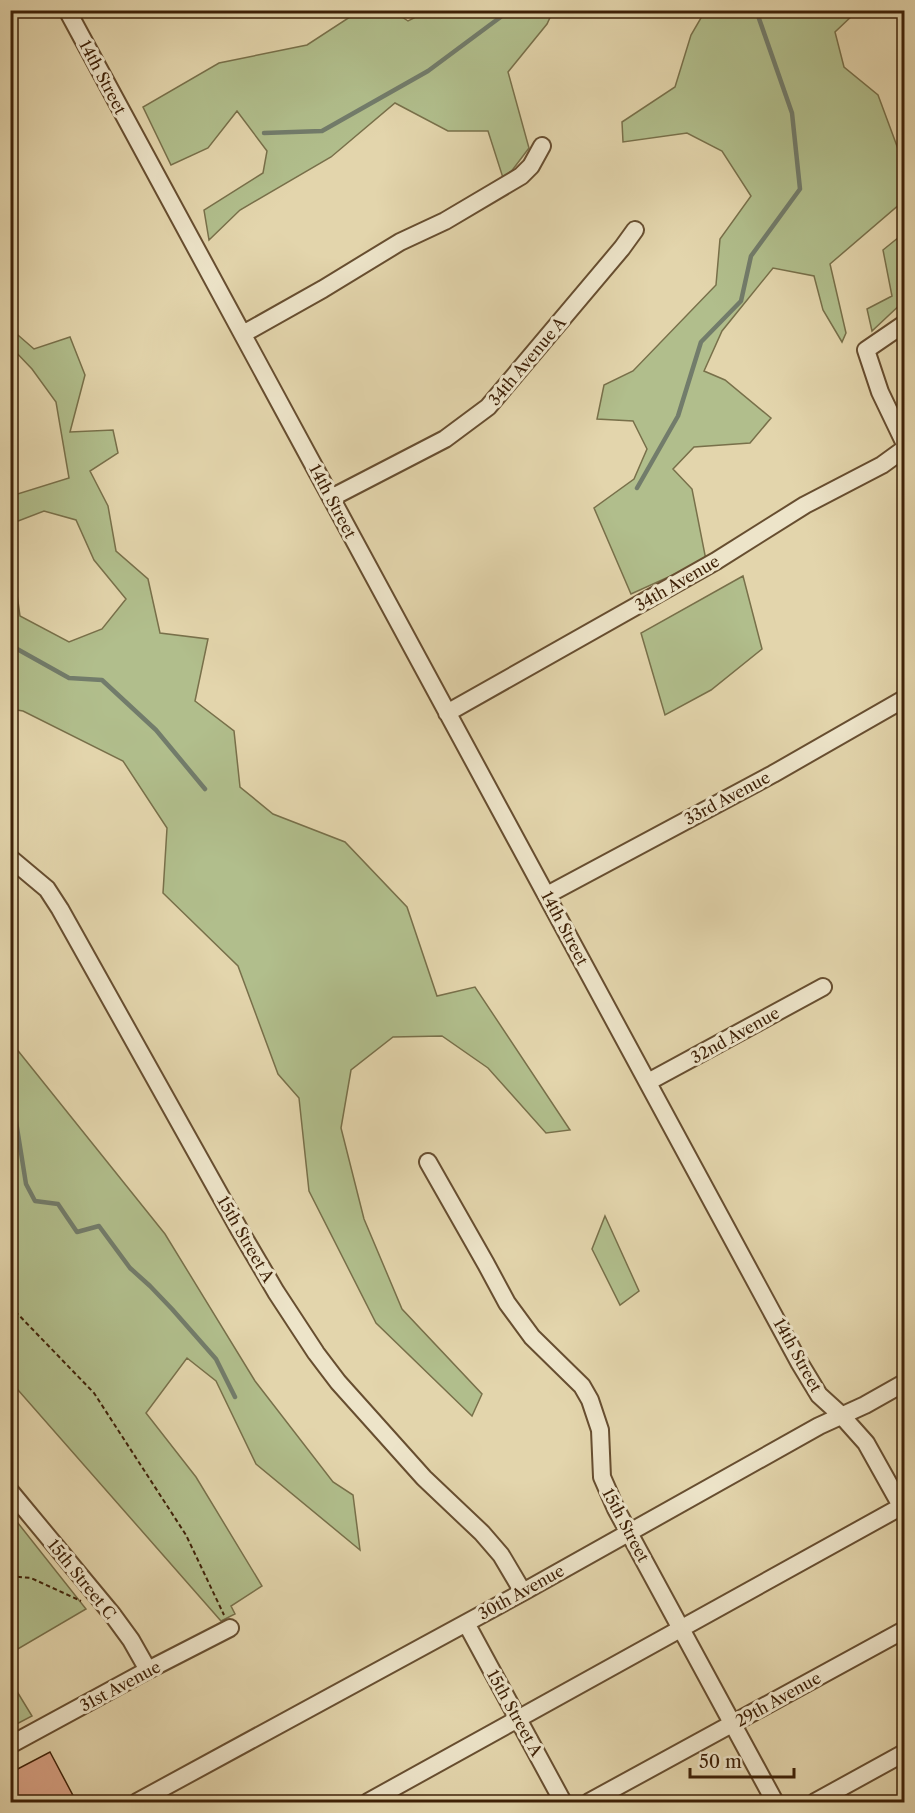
<svg xmlns="http://www.w3.org/2000/svg" width="915" height="1813" viewBox="0 0 915 1813" font-family="'Libre Caslon Text',serif">
	<rect width="100%" height="100%" fill="#e3d5ac"/>
	<filter id="stains"><feTurbulence type="fractalNoise" baseFrequency=".00333" numOctaves="4"/><feColorMatrix values="0 0 0 0 .2 0 0 0 0 .09 0 0 0 0 .02 0 0 0 .5 -.17"/></filter>
	<radialGradient id="worn" r=".72"><stop offset=".6" stop-color="#630" stop-opacity="0"/><stop offset="1" stop-color="#630" stop-opacity=".3"/></radialGradient>
	<path fill="#b1be8c" stroke="#78704a" stroke-width="1.5" d="M 359,11 L 393,11 L 408,21 L 428,11 L 553,11 L 547,24 L 508,72 L 529,148 L 504,181 L 488,131 L 448,131 L 395,103 L 331,157 L 240,210 L 209,240 L 204,210 L 263,173 L 267,151 L 237,111 L 208,148 L 171,165 L 143,107 L 219,63 L 307,45 Z
		M 705,11 L 853,11 L 856,12 L 835,32 L 844,67 L 878,95 L 904,165 L 904,185 L 901,203 L 830,264 L 846,333 L 842,342 L 823,310 L 814,276 L 773,268 L 722,331 L 704,371 L 725,380 L 771,418 L 750,443 L 694,447 L 673,469 L 692,489 L 706,560 L 631,594 L 594,508 L 634,479 L 647,449 L 633,421 L 597,419 L 604,385 L 633,371 L 716,285 L 720,239 L 751,196 L 722,151 L 687,133 L 623,142 L 622,122 L 675,87 L 691,35 Z
		M 904,233 L 904,301 L 872,331 L 867,309 L 892,296 L 883,250 Z
		M 11,329 L 34,349 L 70,337 L 85,375 L 70,432 L 113,430 L 118,453 L 90,471 L 108,506 L 116,551 L 148,579 L 160,633 L 208,639 L 195,701 L 234,731 L 240,787 L 273,814 L 345,842 L 407,907 L 437,996 L 475,987 L 570,1130 L 546,1133 L 488,1068 L 442,1036 L 393,1037 L 351,1070 L 341,1128 L 364,1219 L 402,1309 L 482,1394 L 472,1416 L 376,1323 L 309,1191 L 299,1098 L 278,1074 L 238,966 L 163,893 L 167,828 L 123,761 L 23,711 L 11,709 L 11,575 L 15,580 L 20,616 L 69,642 L 102,629 L 126,599 L 94,560 L 76,520 L 44,511 L 13,523 L 11,516 L 11,496 L 69,478 L 56,402 L 32,369 L 11,347 Z
		M 743,576 L 762,649 L 711,690 L 665,715 L 641,633 Z
		M 11,1042 L 165,1234 L 255,1381 L 333,1482 L 353,1495 L 360,1550 L 256,1464 L 216,1381 L 187,1358 L 146,1413 L 196,1477 L 262,1586 L 231,1606 L 235,1614 L 221,1621 L 11,1382 Z
		M 605,1216 L 639,1291 L 620,1305 L 592,1249 Z
		M 10,1513 L 86,1609 L 11,1653 L 10,1653 Z
		M 10,1680 L 32,1716 L 11,1727 L 10,1727 Z"/>
	<g fill="none" stroke-linecap="round" stroke-linejoin="round">
		<path stroke="#727c6b" stroke-width="4.5" d="M 264,133 L 322,131 L 428,71 L 510,10
			M 637,488 L 678,416 L 701,342 L 741,301 L 751,256 L 800,189 L 792,113 L 756,10
			M 10,645 L 69,678 L 102,680 L 156,730 L 205,789
			M 10,1107 L 14,1109 L 26,1184 L 35,1201 L 58,1204 L 77,1232 L 99,1226 L 130,1268 L 150,1286 L 172,1309 L 216,1359 L 235,1397"/>
	</g>
	<path fill="#d9a285" stroke="#3e2107" stroke-width="1.5" d="M 50,1752 L 77,1803 L 10,1803 L 10,1773 Z"/>
	<g fill="none" stroke-linecap="round" stroke-linejoin="round">
		<defs>
			<path id="minor" d="M 67,10 L 799,1362 L 819,1395 L 841,1415 L 866,1443 L 904,1511
				M 904,324 L 866,350 L 880,392 L 904,442
				M 243,334 L 323,289 L 400,242 L 445,221 L 521,176 L 531,166 L 542,146
				M 331,498 L 445,439 L 488,407 L 622,248 L 635,230
				M 447,713 L 716,561 L 805,505 L 882,465 L 904,449
				M 10,858 L 47,889 L 60,909 L 239,1229 L 276,1292 L 316,1353 L 338,1382 L 424,1478 L 482,1533 L 501,1555 L 523,1592
				M 547,895 L 773,774 L 904,699
				M 648,1082 L 823,987
				M 428,1162 L 486,1264 L 507,1303 L 532,1337 L 582,1386 L 590,1400 L 600,1430 L 602,1477 L 616,1509 L 775,1802
				M 10,1491 L 112,1614 L 131,1640 L 148,1670
				M 466,1623 L 563,1802
				M 10,1745 L 148,1670 L 230,1628
				M 137,1802 L 523,1592 L 819,1426 L 865,1405 L 904,1383
				M 368,1802 L 904,1505
				M 589,1802 L 904,1630
				M 815,1802 L 904,1753"/>
		</defs>
		<use href="#minor" stroke="#674e30" stroke-width="20"/>
		<path stroke="#3e2107" stroke-width="2" stroke-dasharray="4.5 3" stroke-linecap="butt" d="M 10,1306 L 94,1393 L 186,1535 L 224,1615
			M 10,1576 L 31,1578 L 81,1601"/>
		<use href="#minor" stroke="#ede4c9" stroke-width="16"/>
	</g>
	<g text-anchor="middle" dominant-baseline="central" stroke-width="6" stroke-linejoin="round" paint-order="stroke">
		<g font-size="16" fill="#3e2107" stroke="#ede4c9">
			<text transform="translate(103 77) rotate(62)">14th Street</text>
			<text transform="translate(527 361) rotate(-50)">34th Avenue A</text>
			<text transform="translate(333 501) rotate(62)">14th Street</text>
			<text transform="translate(677 583) rotate(-30)">34th Avenue</text>
			<text transform="translate(727 798) rotate(-28)">33rd Avenue</text>
			<text transform="translate(565 928) rotate(62)">14th Street</text>
			<text transform="translate(735 1035) rotate(-29)">32nd Avenue</text>
			<text transform="translate(246 1239) rotate(60)">15th Street A</text>
			<text transform="translate(798 1355) rotate(61)">14th Street</text>
			<text transform="translate(626 1525) rotate(62)">15th Street</text>
			<text transform="translate(82 1579) rotate(51)">15th Street C</text>
			<text transform="translate(521 1592) rotate(-29)">30th Avenue</text>
			<text transform="translate(120 1686) rotate(-28)">31st Avenue</text>
			<text transform="translate(778 1699) rotate(-29)">29th Avenue</text>
			<text transform="translate(515 1713) rotate(61)">15th Street A</text>
		</g>
	</g>
	<rect width="915" height="1813" fill="none" stroke="#e3d5ac" stroke-width="36"/>
	<rect x="12" y="12" width="891" height="1789" fill="none" stroke="#3e2107" stroke-width="3"/>
	<rect x="18" y="18" width="879" height="1777" fill="none" stroke="#3e2107" stroke-width="1.5"/>
	<path d="M690 1768v9h104v-9" fill="none" stroke="#3e2107" stroke-width="3"/>
	<text x="699" y="1768" font-size="18" fill="#3e2107" stroke="#ede4c9" stroke-width="4.5" paint-order="stroke">50 m</text>
	<rect width="100%" height="100%" filter="url(#stains)"/>
	<rect width="100%" height="100%" fill="url(#worn)"/>
</svg>
